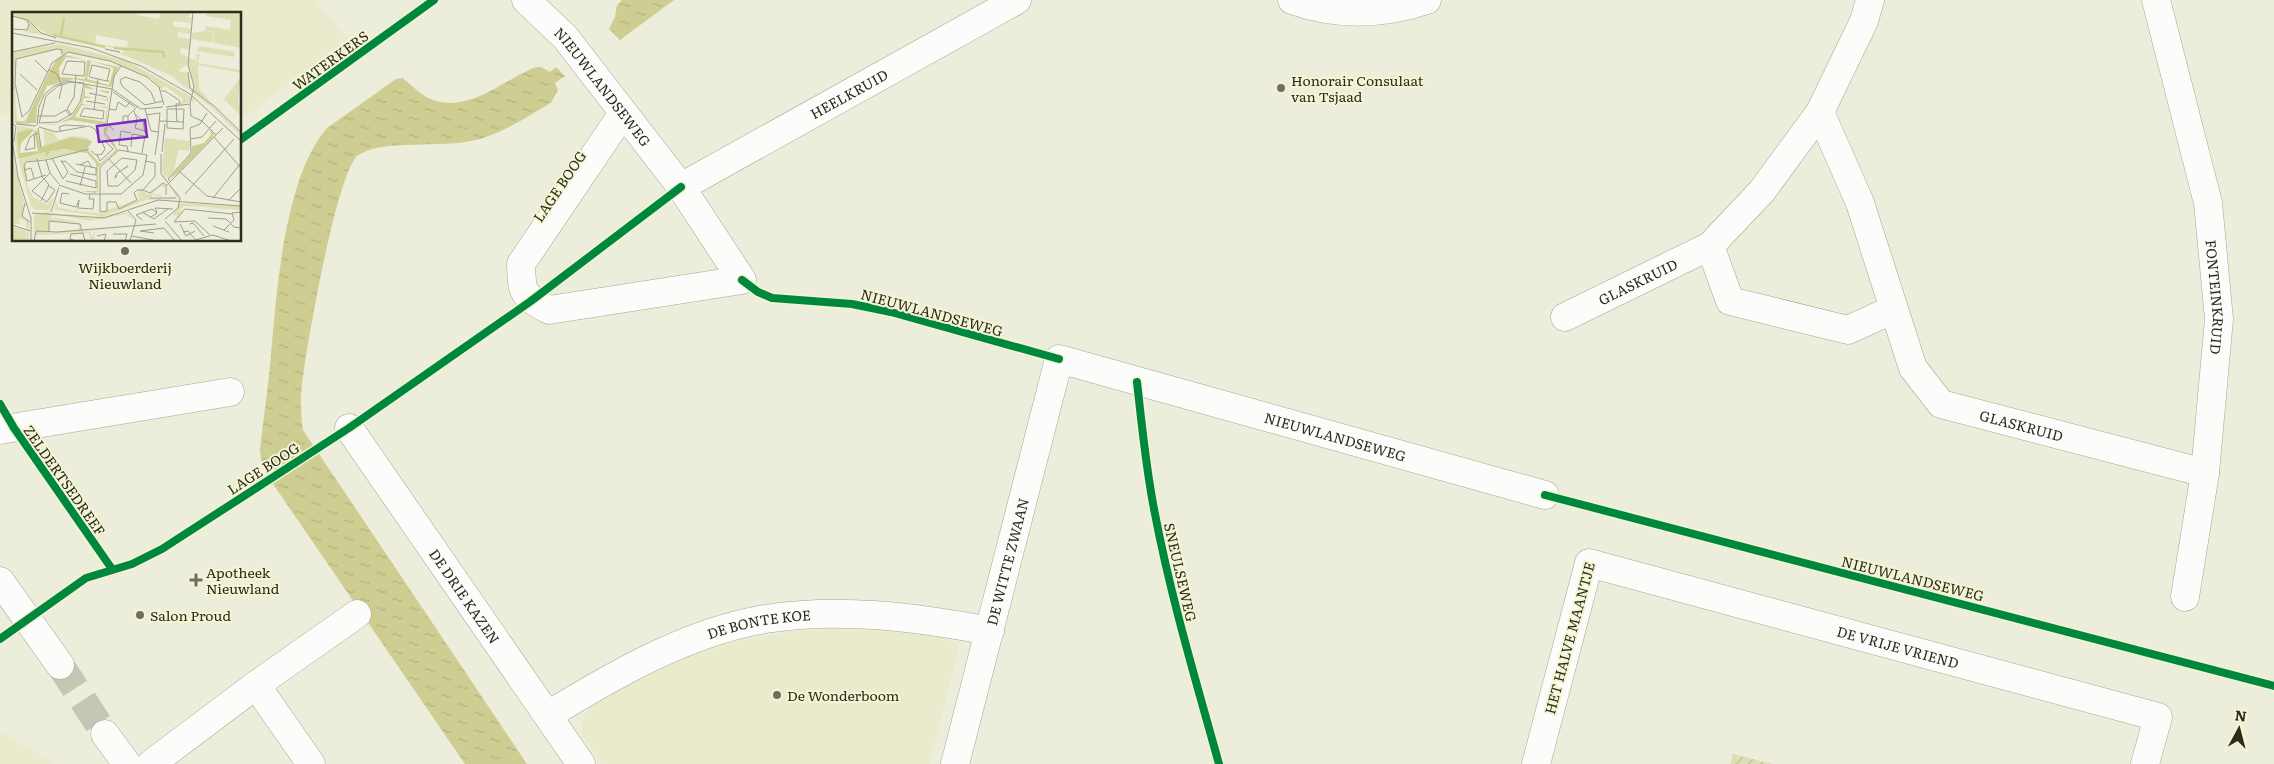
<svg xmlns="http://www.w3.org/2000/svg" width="2274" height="764" viewBox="0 0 2274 764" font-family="Literata,serif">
	<defs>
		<pattern id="garden-furrows" width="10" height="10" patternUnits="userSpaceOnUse" patternTransform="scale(1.25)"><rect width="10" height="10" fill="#dedfb5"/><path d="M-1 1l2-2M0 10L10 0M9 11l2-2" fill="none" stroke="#bfc09b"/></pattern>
		<pattern id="water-ripples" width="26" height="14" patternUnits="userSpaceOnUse" patternTransform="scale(1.25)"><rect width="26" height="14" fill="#cece92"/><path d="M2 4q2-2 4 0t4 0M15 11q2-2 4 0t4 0" fill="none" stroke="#b1b17d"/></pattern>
	</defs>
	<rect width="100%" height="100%" fill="#ededdb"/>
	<path fill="#eaebcc" d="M 0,0 L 315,0 L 348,38 L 253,111 L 240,117 L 240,14 L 14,14 L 14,112 L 0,117 Z
		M 814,629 L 884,630 L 943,637 L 955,643 L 959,648 L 929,764 L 602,764 L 584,738 L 581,727 L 586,713 L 594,702 L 646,676 L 695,654 L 742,640 Z
		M 0,731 L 56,764 L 0,764 Z"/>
	<path fill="url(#garden-furrows)" d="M 1733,754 L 1773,764 L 1730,764 Z"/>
	<path fill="url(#water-ripples)" d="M 622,0 L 674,0 L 620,40 L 609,29 L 615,17 L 617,5 Z
		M 536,67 L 541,67 L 550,72 L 556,67 L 565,76 L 555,83 L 558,90 L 551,103 C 524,118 497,138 465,142 C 442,146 385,142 367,151 C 364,152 360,154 357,156 C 336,177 306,348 302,385 C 300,400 301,415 303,430 L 527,764 L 465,764 L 275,487 L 261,461 L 260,449 C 263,422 267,394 270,366 C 276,300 283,178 327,128 L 396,79 L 403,78 C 411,85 419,93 428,98 C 468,116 502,80 536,67 Z"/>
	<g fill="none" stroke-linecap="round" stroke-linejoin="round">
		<path stroke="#c6c6b5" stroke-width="28" stroke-dasharray="28 14" stroke-linecap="butt" d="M 60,665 L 105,734"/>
		<defs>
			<g id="street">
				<path id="s1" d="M 526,0 L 565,37 L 681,187 L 742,280 L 549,310 C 522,295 522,294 521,264 L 623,113"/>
				<path d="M 1292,0 C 1337,16 1382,15 1427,0"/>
				<path id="s2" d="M 1870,0 L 1864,21 L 1820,112 L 1762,191 L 1710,246 L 1730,301 L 1848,330 L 1894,309 L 1913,368 L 1941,404 L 2205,473"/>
				<path id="s3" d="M 2156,0 L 2208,203 L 2219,319 L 2205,473 L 2185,597"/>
				<path d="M 1820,112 L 1860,203 L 1894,309"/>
				<path id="s4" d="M 681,187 L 1017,0"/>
				<path id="s5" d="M 1565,317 L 1710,246"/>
				<path id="s6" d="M 349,428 L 581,764"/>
				<path d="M 0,430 L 230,392"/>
				<path d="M 0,581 L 60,665"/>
				<path d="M 256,685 L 357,614"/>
				<path id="s7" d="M 548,715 C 614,675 687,632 765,619 C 841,607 915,617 990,631"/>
				<path d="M 105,734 L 127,764"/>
				<path d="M 151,764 L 256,685 L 311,764"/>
				<path id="s8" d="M 955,764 L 1059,359 L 1545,495"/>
				<path id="s9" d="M 1536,764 L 1589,563 L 2158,717 L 2145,764"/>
			</g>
		</defs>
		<use href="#street" stroke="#a5a597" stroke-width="29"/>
		<use href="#street" stroke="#fcfcfa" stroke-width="28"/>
		<defs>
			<path id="cycleway" d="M 240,140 L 434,0
				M 742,280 L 758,292 L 772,298 L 852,304 L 891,312 L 1059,359
				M 1137,382 C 1142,426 1146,470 1155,514 C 1171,598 1196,681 1219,764
				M 0,404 L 14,428 L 112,569
				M 1545,495 L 2274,686
				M 0,639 L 86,578 L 132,564 L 162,549 L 349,428 L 531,301 L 681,187"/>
		</defs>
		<use href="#cycleway" stroke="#f4f5d3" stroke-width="11"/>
		<use href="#cycleway" stroke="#00873e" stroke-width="8"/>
	</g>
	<g fill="#6f6f60" stroke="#f4f5d3" stroke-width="2">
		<circle cx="1281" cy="88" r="5"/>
		<circle cx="125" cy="251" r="5"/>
		<path d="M193.5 572.5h5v5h5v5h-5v5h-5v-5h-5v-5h5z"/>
		<circle cx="140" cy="615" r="5"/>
		<circle cx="777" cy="695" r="5"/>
	</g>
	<g text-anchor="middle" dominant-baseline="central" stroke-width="4" stroke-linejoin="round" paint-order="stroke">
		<g font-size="14" fill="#2b2b1e" stroke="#f4f5d3">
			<text transform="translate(330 60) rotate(-36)">WATERKERS</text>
			<text stroke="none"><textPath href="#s1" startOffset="116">NIEUWLANDSEWEG</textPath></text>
			<text stroke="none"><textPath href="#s4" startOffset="192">HEELKRUID</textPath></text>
			<text transform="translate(559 186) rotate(-56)">LAGE BOOG</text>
			<text stroke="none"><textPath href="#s5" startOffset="81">GLASKRUID</textPath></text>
			<text stroke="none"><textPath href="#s3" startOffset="304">FONTEINKRUID</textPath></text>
			<text transform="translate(932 312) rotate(15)">NIEUWLANDSEWEG</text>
			<text stroke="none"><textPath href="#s2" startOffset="718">GLASKRUID</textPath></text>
			<text stroke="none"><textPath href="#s8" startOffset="705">NIEUWLANDSEWEG</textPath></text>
			<text transform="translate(263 468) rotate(-33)">LAGE BOOG</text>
			<text transform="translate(65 480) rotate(55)">ZELDERTSEDREEF</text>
			<text stroke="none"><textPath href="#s8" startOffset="209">DE WITTE ZWAAN</textPath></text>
			<text transform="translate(1181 572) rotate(77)">SNEULSEWEG</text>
			<text transform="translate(1913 578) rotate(14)">NIEUWLANDSEWEG</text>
			<text stroke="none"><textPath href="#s6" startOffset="204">DE DRIE KAZEN</textPath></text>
			<text stroke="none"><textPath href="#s7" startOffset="232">DE BONTE KOE</textPath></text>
			<text transform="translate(1569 638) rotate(-75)">HET HALVE MAANTJE</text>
			<text stroke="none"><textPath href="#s9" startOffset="528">DE VRIJE VRIEND</textPath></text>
		</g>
		<g font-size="14" fill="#2b2b1e" stroke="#f4f5d3" text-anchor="start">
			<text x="1291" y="80">Honorair Consulaat<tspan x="1291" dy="16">van Tsjaad</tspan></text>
			<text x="125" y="267" text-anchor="middle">Wijkboerderij<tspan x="125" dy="16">Nieuwland</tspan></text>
			<text x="206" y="572">Apotheek<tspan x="206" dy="16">Nieuwland</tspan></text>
			<text x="150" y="615">Salon Proud</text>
			<text x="787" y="695">De Wonderboom</text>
		</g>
	</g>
	<g transform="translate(12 12)">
		<rect width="229" height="229" fill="#ededdb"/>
		<path d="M 0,0 L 125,0 L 125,3 L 147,7 L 148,1 L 144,0 L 180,0 L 175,5 L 180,6 L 179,11 L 161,9 L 161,14 L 179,17 L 178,22 L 166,20 L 166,25 L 178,27 L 177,38 L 168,36 L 169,42 L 185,49 L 184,42 L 188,42 L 186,51 L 229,58 L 229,61 L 186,53 L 187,77 L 198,89 L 182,79 L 183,73 L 175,52 L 166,59 L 176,61 L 179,77 L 191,85 L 229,121 L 229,124 L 199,95 L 158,63 L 102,39 L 111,41 L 112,38 L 36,23 L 13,7 L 33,23 L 14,20 L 17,11 L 0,3 ZM 84,23 L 116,29 L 115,36 L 83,32 ZM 195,0 L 229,0 L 229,36 L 201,31 L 202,20 L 197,19 L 201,21 L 200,31 L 179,27 L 180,21 L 193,19 L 194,14 L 218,18 L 219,8 L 194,4 ZM 48,32 L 115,49 L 183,87 L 182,92 L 180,88 L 167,94 L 171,87 L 153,74 L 149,78 L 140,67 L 108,54 L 104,57 L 107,53 L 104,51 L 57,41 L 49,44 L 48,37 L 4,46 L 2,63 L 5,109 L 12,109 L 13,106 L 13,112 L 23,114 L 3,111 L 0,40 ZM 188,34 L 223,40 L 222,45 L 184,39 ZM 229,65 L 226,86 L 229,104 L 212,87 ZM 6,114 L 22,117 L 5,121 L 7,148 L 33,140 L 35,145 L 38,139 L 47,137 L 72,140 L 13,150 L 15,172 L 13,169 L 21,185 L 31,191 L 37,189 L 32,192 L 35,193 L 42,184 L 38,198 L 23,198 L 19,194 L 5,142 L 3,131 ZM 31,117 L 42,121 L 46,128 L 61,124 L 77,126 L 76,133 L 72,136 L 69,132 L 73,128 L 58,125 L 33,135 ZM 153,126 L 178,129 L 177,139 L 166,138 L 162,159 L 156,165 L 152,164 L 150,158 ZM 0,143 L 12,189 L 10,205 L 17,208 L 17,218 L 14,218 L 14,209 L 9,207 L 6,208 L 8,212 L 0,212 ZM 151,171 L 153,175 L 147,175 L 140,182 L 149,183 L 149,185 L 141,183 L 138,187 L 165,186 L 156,172 L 166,181 L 167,184 L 161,177 L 166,183 L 165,187 L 134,188 L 92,204 L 113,199 L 111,200 L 93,205 L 74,205 L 59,204 L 53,202 L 76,205 L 89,204 L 43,198 L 43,189 L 46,195 L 63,199 L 66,189 L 65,199 L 93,202 L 89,200 L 128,187 L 125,179 L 133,188 L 126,178 L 128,176 L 136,183 ZM 168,191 L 229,194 L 229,198 L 201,196 L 196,200 L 200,195 L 172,194 L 166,200 L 172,198 L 163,207 L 165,204 L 161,203 ZM 34,200 L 83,207 L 114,200 L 122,208 L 114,202 L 77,209 L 42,202 L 38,206 L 44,206 L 75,211 L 37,209 L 37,221 L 66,218 L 67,212 L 69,219 L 66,219 L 120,215 L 80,219 L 39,222 L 78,220 L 80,225 L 82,220 L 102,217 L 83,220 L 82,229 L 79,226 L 79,229 L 77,221 L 24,223 L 24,217 L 22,223 L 22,204 L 25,204 L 21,203 ZM 0,214 L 16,220 L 17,222 L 17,229 L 14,229 L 15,222 L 13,229 L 0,229 Z" fill="#dedfb5" fill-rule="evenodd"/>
		<path d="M 53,43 L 106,55 L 99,75 L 62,67 L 35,74 L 25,95 L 24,111 L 6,112 L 3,110 L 1,94 L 4,90 L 3,78 L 0,75 L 0,72 L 3,77 L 4,90 L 1,94 L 3,109 L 13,110 L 37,60 L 45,47 ZM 54,45 L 75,48 L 73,67 L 48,65 L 47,56 ZM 79,49 L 102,56 L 97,73 L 75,67 ZM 73,72 L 83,78 L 73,76 L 73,84 L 81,86 L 72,86 L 70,92 L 82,94 L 70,93 L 63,105 L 93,110 L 95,96 L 83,94 L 95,95 L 96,89 L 83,86 L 95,88 L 97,82 L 85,78 L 97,79 L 94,112 L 92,113 L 58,108 L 42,113 L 29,113 L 46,112 L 60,104 L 69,91 ZM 97,114 L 93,123 L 106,138 L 86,155 L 86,179 L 84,181 L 69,179 L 85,179 L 84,151 L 75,141 L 52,137 L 38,139 L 35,145 L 33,140 L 7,147 L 5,121 L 19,117 L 25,119 L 29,135 L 59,125 L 77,128 L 80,130 L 75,137 L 88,152 L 104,138 L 92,123 L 92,116 ZM 22,118 L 26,139 L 8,141 L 9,131 ZM 198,118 L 202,121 L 201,125 L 166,161 L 157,167 L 180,141 L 180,134 L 192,131 L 199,123 Z" fill="#cece92" fill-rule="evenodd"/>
		<path fill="none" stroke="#cece92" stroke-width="2.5" d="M 41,23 L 93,35M 49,23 L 52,6M 102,36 L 151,40 L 153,46"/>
		<path fill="none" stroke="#9f9f8f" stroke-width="1" d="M 0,4 L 16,8 L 29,21 L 44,26M 0,17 L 15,18 L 17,13 L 15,9M 0,21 L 79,36 L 129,54 L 178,82 L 229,129M 93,37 L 108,40M 0,40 L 43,31M 50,42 L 50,38 L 45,37 L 4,47 L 3,71 L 10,105 L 17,99 L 40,51 L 56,40 L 98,49 L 135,65 L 147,75 L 152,93M 23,48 L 35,60M 55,49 L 73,50 L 72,64 L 50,62 ZM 37,58 L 45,62 L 50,74 L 47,87M 176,60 L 178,76 L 202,94 L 229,120M 8,62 L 25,78M 108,68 L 110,74 L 133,93 L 151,89M 108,68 L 113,65 L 128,70 L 139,80 L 143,90M 95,69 L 98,57 L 80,53 L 77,64 L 78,65 L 86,67 L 95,69 L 97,69M 59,70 L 72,71 L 68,90 L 61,101 L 46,110 L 27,111 L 34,84 L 46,74 ZM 149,79 L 153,79 L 167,88 L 168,92 L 164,92 L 165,110M 101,80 L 123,95M 77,81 L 95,85M 74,89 L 93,92M 178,92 L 182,74 L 176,53 L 181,0M 178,92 L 179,104 L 190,109 L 204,123M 154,95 L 178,92M 72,96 L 92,99 L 91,107 L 68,104 ZM 97,97 L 104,98 L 106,90 L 114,95 L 118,90M 133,97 L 139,119 L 147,120M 155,97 L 172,97 L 171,117 L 155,116 ZM 82,98 L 86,67M 122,99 L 125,108 L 123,116 L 133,119M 60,103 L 55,97 L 62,85 L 64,63M 124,103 L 131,109 L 133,121M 134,103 L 148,101 L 146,124M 26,104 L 43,104 L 54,98 L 58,104M 116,104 L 116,110 L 111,110 L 111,104 L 116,104 L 125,95M 148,109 L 171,110M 1,112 L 4,114 L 2,130M 4,112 L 24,114M 25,113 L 27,95 L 32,83 L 42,74 L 56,69 L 100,77 L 129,97 L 151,95M 27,115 L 44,120 L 77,114 L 83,117 L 88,128M 26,116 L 29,135M 102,118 L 95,112 L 102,64 L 109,54M 49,120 L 47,115 L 53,113 L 73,114M 22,122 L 23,136 L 13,138 L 18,125 L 21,123 L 22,122 L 24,122 L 26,121M 94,122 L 103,134M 202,125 L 229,156M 0,127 L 6,165 L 19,206 L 19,229M 179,127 L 190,125 L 204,109M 119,135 L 120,122 L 133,124 L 130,141M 79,139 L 84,143 L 90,142 L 93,137 L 90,130M 116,139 L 115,134 L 107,133 L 109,119 L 119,121M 150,140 L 153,112M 149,142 L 149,162 L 168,186 L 166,196 L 153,207M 85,143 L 88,149 L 101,137 L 92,128 L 90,130M 143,143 L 146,124M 40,146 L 51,167 L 56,160 L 49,148M 110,146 L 125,148 L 123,158 L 106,174 L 96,174 L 95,159 ZM 25,147 L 30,164 L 37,173 L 29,189M 97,147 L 119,171M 34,148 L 77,137M 34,148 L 38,161 L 47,172M 49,150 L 53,149 L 65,160 L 84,163 L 84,156 L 64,152M 68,153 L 76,149 L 80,156M 12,158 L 19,156 L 22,166M 168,160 L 195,184 L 229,190M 34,163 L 15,169 L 12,154 L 14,150 L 34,148M 106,163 L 103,166 L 104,162 L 116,154 L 112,157M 54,169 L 84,176 L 84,169 L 58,162M 158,169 L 156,167 L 179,141 L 178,116 L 188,112 L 195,101M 47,173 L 73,182 L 109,182 L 131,163 L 135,143M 37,174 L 43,178 L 35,190 L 20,179 L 38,161M 68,174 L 73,155M 125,178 L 122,181 L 125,188 L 107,197 L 104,190 L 95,190 L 95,199 L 88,200 L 88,155 L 107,138 L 135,143M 125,178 L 131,178 L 143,164 L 143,151 L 133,149M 131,178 L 138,181 L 151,171 L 154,173M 57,182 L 50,181 L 48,191 L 64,195 L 67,188M 173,182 L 222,127M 154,183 L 154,174 L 211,116M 138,186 L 164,186M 201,186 L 229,151M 67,188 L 66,196 L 81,197 L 82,187 L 77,187 L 78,182M 216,189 L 229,176M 13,191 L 10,204 L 18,210M 116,199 L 124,208 L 118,229M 39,200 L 47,175M 130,200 L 142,207 L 157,196M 145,200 L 143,196 L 161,197M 20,201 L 92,206 L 146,188 L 229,194M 196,206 L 214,207 L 222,215 L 229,216M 130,208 L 124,203 L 140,197 L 145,201 L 139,205M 153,209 L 170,229M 162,210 L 173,197 L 220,202M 162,210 L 183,209 L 198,223M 168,212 L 174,224 L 183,219M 178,212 L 181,211 L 192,224M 0,213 L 18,219M 201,214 L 217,220M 212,218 L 222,208 L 220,201 L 229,200M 37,220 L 37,209 L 68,212 L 70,219M 171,220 L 176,219 L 183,227M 142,221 L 128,219 L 152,216 L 163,229M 101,222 L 115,222 L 113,229M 85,224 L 94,222 L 92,229M 120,224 L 141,228M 22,229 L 24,219 L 45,220 L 144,212M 64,229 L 58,227 L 59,222 L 71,221 L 73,229M 180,229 L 201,223 L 219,229"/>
		<path fill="#7b2cbf" fill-opacity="0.15" stroke="#7b2cbf" stroke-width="2.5" d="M 133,108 L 135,125 L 87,130 L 85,114 Z"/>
		<rect width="229" height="229" fill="none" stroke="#2b2b1e" stroke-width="2.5"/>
	</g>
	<g transform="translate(2239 729) rotate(7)" stroke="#f4f5d3" stroke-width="4" paint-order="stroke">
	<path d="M0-4L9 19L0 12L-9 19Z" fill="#2b2b1e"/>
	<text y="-8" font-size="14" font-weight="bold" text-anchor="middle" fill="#2b2b1e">N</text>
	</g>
</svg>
